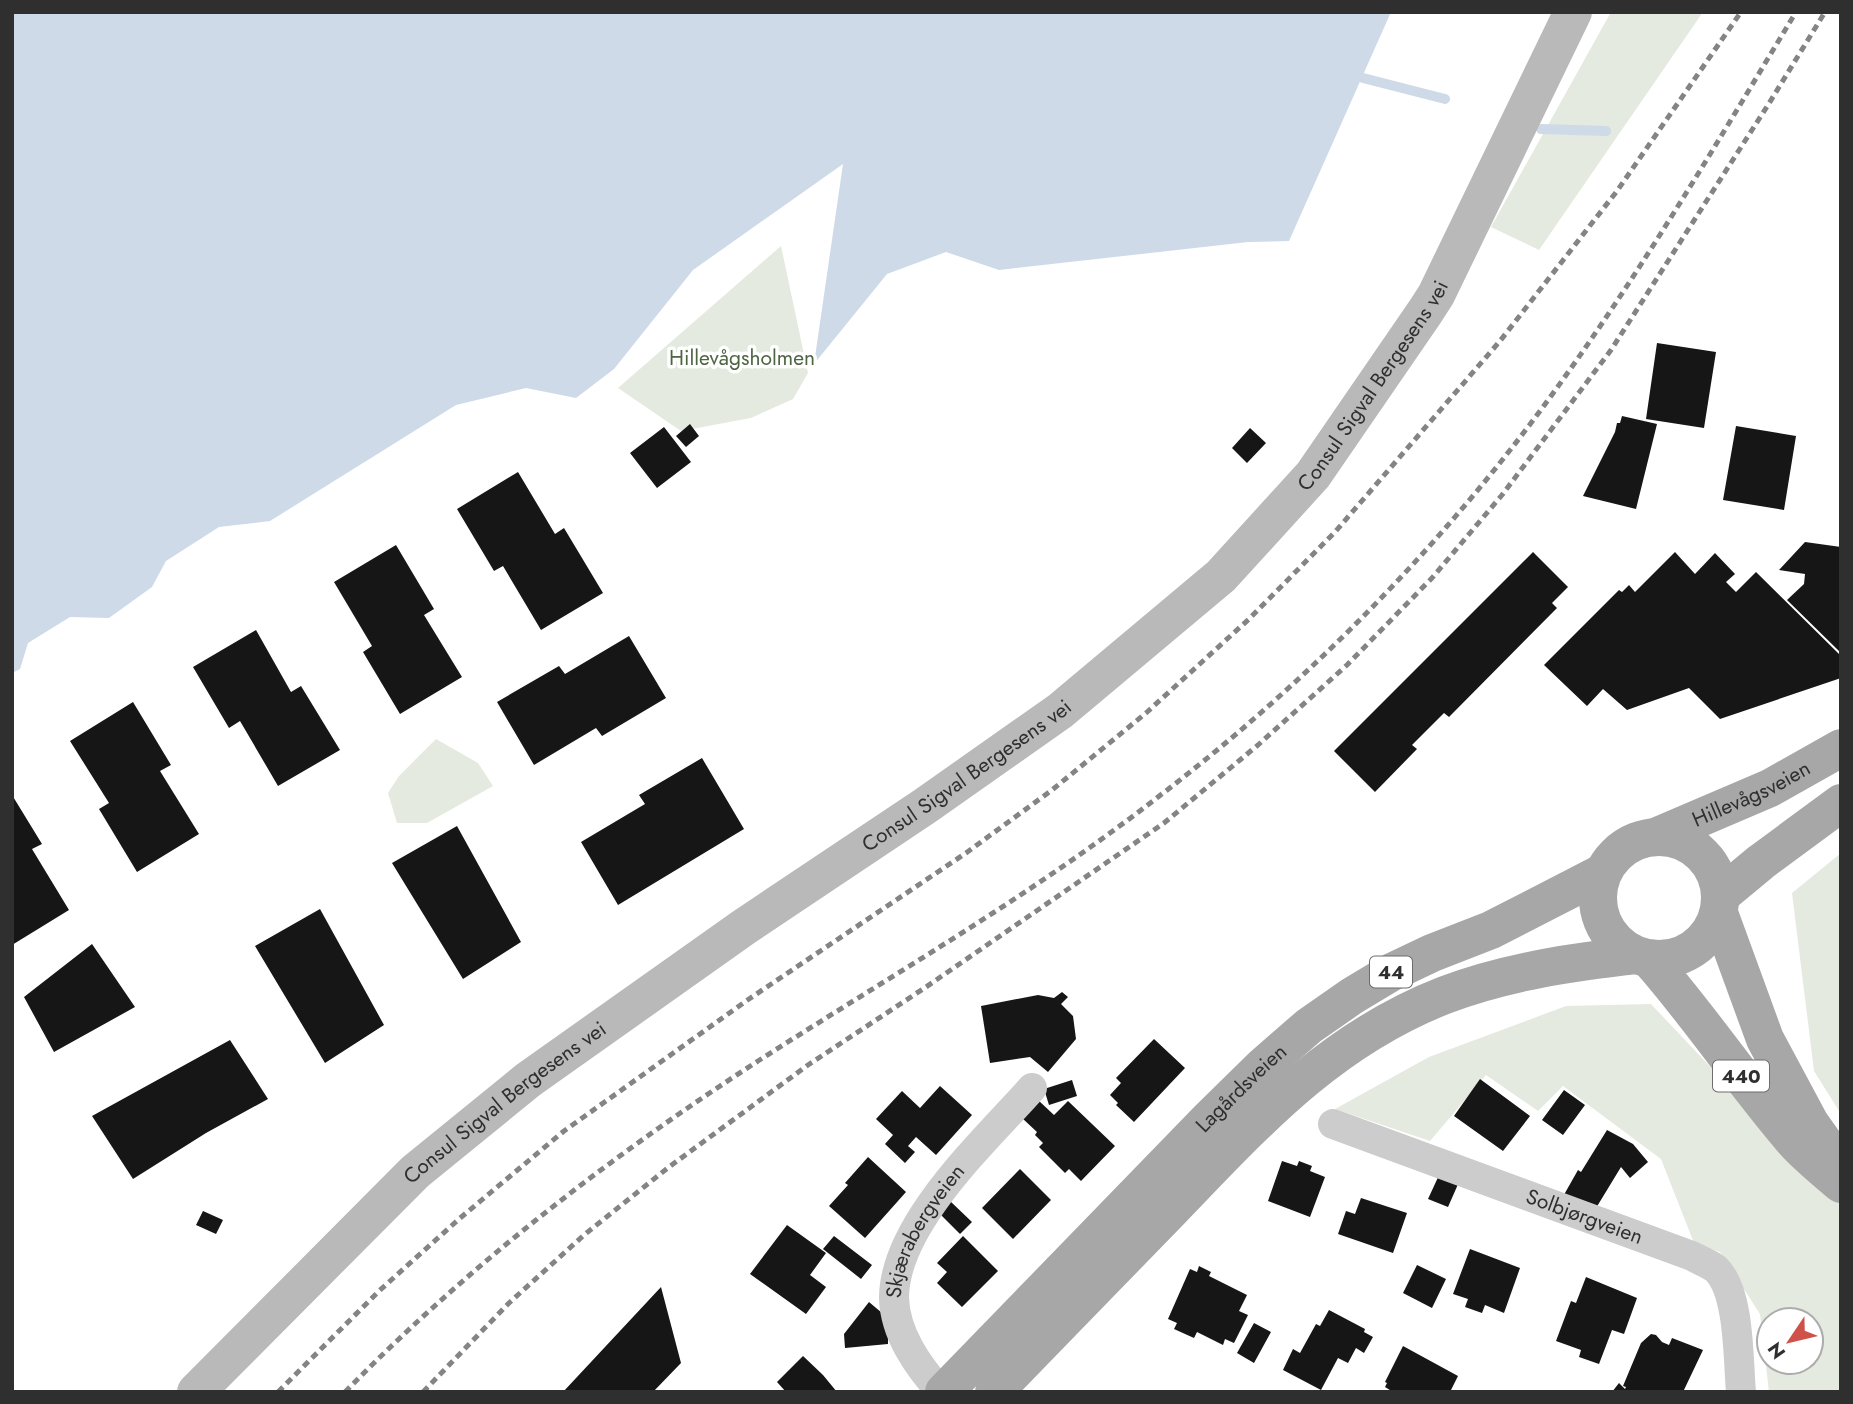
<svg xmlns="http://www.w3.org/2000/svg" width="1853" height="1404" viewBox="0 0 1853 1404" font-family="Jost,sans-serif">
	<rect width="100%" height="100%" fill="#fff"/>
	<path fill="#e4eadf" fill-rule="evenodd" d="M 1611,12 L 1703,12 L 1539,250 L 1491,227 Z
		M 781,246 L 808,373 L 793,399 L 751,418 L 681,431 L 618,388 Z
		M 436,739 L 478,763 L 493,786 L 427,823 L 397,823 L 388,793 L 399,776 Z
		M 1841,853 L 1841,1114 L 1814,1071 L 1792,893 Z
		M 1651,1004 L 1841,1205 L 1841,1392 L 1769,1392 L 1760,1314 L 1720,1252 L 1694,1243 L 1661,1159 L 1563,1086 L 1538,1111 L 1486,1075 L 1430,1141 L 1335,1109 L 1429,1057 L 1566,1006 ZM 1769,1320 L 1811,1320 L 1811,1362 L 1769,1362 Z"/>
	<path fill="#cedae8" d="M 12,12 L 1391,12 L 1289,241 L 1248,242 L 999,270 L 946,252 L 887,274 L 814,364 L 843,164 L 693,270 L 614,369 L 576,398 L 526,388 L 456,405 L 270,521 L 219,527 L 166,561 L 152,587 L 109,618 L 70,617 L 28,643 L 20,669 L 12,673 Z"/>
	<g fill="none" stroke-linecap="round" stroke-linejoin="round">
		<path stroke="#cedae8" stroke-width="10" d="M 1363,78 L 1445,99
			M 1541,129 L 1606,131"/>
	</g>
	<path fill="#161616" d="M 1657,343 L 1716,352 L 1704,428 L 1646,419 Z
		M 1622,416 L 1657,424 L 1636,509 L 1583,496 L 1615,432 L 1617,423 L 1620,423 Z
		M 690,424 L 699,436 L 686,447 L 676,436 Z
		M 1736,426 L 1796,436 L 1784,510 L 1723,500 Z
		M 664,427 L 691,462 L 657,488 L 630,453 Z
		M 1250,428 L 1266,443 L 1247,463 L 1232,448 Z
		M 518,472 L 555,534 L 564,528 L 603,593 L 541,630 L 503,566 L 494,571 L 457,509 Z
		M 1805,542 L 1841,547 L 1841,653 L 1787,600 L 1804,584 L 1805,574 L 1779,570 Z
		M 396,545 L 434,609 L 424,615 L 462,677 L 400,714 L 363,652 L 372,646 L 334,582 Z
		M 1533,552 L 1568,587 L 1552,603 L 1557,608 L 1449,717 L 1444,713 L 1412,745 L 1417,749 L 1375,792 L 1334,751 Z
		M 1675,552 L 1695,574 L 1715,553 L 1735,574 L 1726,582 L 1736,592 L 1756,572 L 1841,656 L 1841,678 L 1720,719 L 1689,688 L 1627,710 L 1603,689 L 1587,706 L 1544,665 L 1619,590 L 1622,592 L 1629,585 L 1635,592 Z
		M 256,630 L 291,692 L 301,686 L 340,750 L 278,786 L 240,721 L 229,728 L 193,667 Z
		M 629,636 L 666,698 L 602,736 L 596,728 L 534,765 L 497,702 L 559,666 L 565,674 Z
		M 133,702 L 171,765 L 160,771 L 199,834 L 137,872 L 99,809 L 109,803 L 70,741 Z
		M 702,758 L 744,829 L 618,905 L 581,842 L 645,804 L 639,795 Z
		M 12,795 L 42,844 L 32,849 L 69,910 L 12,945 Z
		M 457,826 L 521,942 L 463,979 L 392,863 Z
		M 320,909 L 384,1025 L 325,1063 L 255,946 Z
		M 92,944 L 135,1007 L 54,1052 L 24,997 Z
		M 1062,992 L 1068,997 L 1061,1004 L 1073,1016 L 1076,1039 L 1048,1072 L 1030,1057 L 990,1063 L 981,1006 L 1038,995 L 1054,998 Z
		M 1154,1039 L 1185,1068 L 1134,1122 L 1116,1105 L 1118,1103 L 1110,1095 L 1121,1083 L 1116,1078 Z
		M 230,1040 L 268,1099 L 206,1133 L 133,1179 L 92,1116 Z
		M 1480,1079 L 1530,1116 L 1503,1151 L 1454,1116 Z
		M 1072,1080 L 1077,1096 L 1049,1105 L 1044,1089 Z
		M 940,1086 L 972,1115 L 936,1155 L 916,1137 L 908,1146 L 915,1152 L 905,1163 L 885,1144 L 893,1135 L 876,1119 L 902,1091 L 920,1108 Z
		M 1564,1090 L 1585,1105 L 1563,1135 L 1542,1120 Z
		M 1038,1100 L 1054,1115 L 1068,1101 L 1115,1146 L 1081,1181 L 1069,1169 L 1065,1173 L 1039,1147 L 1043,1143 L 1035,1135 L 1037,1132 L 1022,1118 Z
		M 1607,1130 L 1633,1144 L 1648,1162 L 1630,1178 L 1621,1167 L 1593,1213 L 1561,1200 L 1578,1170 L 1581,1172 Z
		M 868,1157 L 906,1192 L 865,1238 L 829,1206 L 848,1185 L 845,1183 Z
		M 1282,1161 L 1297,1166 L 1299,1161 L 1312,1166 L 1310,1171 L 1325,1177 L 1310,1217 L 1268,1201 Z
		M 1020,1169 L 1051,1200 L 1013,1239 L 982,1208 Z
		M 1440,1173 L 1459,1182 L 1448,1207 L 1428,1199 Z
		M 1361,1198 L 1407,1213 L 1393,1253 L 1338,1234 L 1346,1211 L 1355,1214 Z
		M 950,1201 L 972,1222 L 960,1234 L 940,1214 Z
		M 203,1211 L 223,1220 L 216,1234 L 196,1225 Z
		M 787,1225 L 826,1253 L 810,1275 L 826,1287 L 806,1314 L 750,1274 Z
		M 834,1236 L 872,1265 L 861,1279 L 823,1249 Z
		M 963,1236 L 998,1271 L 962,1307 L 937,1283 L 947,1272 L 937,1263 Z
		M 1470,1249 L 1520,1268 L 1504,1313 L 1485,1305 L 1482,1313 L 1465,1307 L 1468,1299 L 1453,1294 Z
		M 1417,1265 L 1446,1279 L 1432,1308 L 1403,1293 Z
		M 1199,1266 L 1211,1272 L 1209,1276 L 1247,1295 L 1239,1311 L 1248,1315 L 1234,1343 L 1225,1339 L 1223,1345 L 1197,1332 L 1194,1338 L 1174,1329 L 1177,1323 L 1168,1319 L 1190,1269 L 1197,1272 Z
		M 1586,1277 L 1637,1298 L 1624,1334 L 1612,1330 L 1599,1364 L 1579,1357 L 1581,1350 L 1556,1341 L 1571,1301 L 1576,1303 Z
		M 661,1287 L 681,1363 L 653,1392 L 563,1392 Z
		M 869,1302 L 888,1318 L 888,1344 L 845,1348 L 844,1334 Z
		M 1329,1310 L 1365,1329 L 1364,1332 L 1373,1337 L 1364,1353 L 1356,1348 L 1348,1363 L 1338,1358 L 1321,1390 L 1283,1370 L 1293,1349 L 1300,1353 L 1316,1324 L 1320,1326 Z
		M 1254,1323 L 1271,1332 L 1254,1363 L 1237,1353 Z
		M 1651,1334 L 1656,1335 L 1662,1342 L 1669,1345 L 1672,1338 L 1703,1350 L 1683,1392 L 1612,1392 L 1619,1383 L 1625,1389 L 1626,1387 L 1623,1386 L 1641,1343 Z
		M 1403,1346 L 1458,1376 L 1450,1392 L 1393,1392 L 1385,1387 L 1387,1383 L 1385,1382 Z
		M 803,1356 L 823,1375 L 837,1392 L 786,1392 L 777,1382 Z"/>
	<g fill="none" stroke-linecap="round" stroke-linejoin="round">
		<g stroke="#ccc" stroke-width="30">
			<path id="s1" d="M 1333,1124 L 1692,1256 C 1699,1260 1710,1264 1716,1269 C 1740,1292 1738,1360 1741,1392"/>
			<path id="s2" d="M 941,1392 C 918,1366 895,1334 894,1298 C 894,1224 985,1141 1032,1088"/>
		</g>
		<path stroke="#b9b9b9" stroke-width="38" id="s3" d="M 196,1392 L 415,1172 L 528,1080 L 744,927 L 925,806 L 1060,711 L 1221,576 L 1313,475 L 1425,312 L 1436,295 L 1573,12"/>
		<g stroke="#a7a7a7" stroke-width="38">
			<path id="s4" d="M 1660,835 L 1770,788 L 1841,748"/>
			<circle cx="1659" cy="898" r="61"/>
			<path d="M 1720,896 L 1761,862 L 1841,803"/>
			<path d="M 1719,913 L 1765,1039 L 1810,1123 L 1832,1154"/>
			<path d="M 1650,960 C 1701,1018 1743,1082 1793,1140 C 1807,1156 1825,1170 1841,1184"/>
			<path id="s5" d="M 944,1392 L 1210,1118 L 1263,1066 L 1309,1026 L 1352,996 L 1392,972 L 1432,953 L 1491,930 L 1602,873"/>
			<path d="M 994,1392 C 1053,1331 1113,1270 1172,1209 C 1255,1123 1329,1040 1445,995 C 1506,972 1572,962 1636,955"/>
		</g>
		<path stroke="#848484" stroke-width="5" stroke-dasharray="7 5" stroke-linecap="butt" d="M 278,1392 L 379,1291 L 459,1219 L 564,1131 L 749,999 L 966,853 L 1052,790 L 1146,713 L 1249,619 L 1335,532 L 1500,341 L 1617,191 L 1741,12
			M 345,1392 C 469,1265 610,1157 758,1061 C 892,975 1032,895 1158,797 C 1298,690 1424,564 1531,423 C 1629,293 1712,151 1796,12
			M 423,1392 L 509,1303 L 584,1235 L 669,1167 L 808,1065 L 926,987 L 1164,823 L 1258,745 L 1347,665 L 1432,578 L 1502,495 L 1611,350 L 1768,105 L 1825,12"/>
	</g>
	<g text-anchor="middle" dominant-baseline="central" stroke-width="7" stroke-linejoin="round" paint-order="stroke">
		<g fill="#fff" stroke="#6d6d6d" stroke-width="2">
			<rect x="1370" y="956.5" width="42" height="31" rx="5"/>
			<rect x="1713" y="1060.5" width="56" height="31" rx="5"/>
		</g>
		<g font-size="19" font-weight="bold" fill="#2f2f2f">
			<text x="1391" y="972">44</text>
			<text x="1741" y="1076">440</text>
		</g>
		<g font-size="21" fill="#4e6542" stroke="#fff">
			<text x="742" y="358">Hillevågsholmen</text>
		</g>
		<g font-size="21" fill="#2f2f2f" stroke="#fff">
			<text stroke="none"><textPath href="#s3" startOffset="1558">Consul Sigval Bergesens vei</textPath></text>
			<text stroke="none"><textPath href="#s3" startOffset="990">Consul Sigval Bergesens vei</textPath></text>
			<text stroke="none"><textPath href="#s4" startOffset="100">Hillevågsveien</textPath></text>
			<text stroke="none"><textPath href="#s5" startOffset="425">Lagårdsveien</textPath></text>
			<text stroke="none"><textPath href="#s3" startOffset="424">Consul Sigval Bergesens vei</textPath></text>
			<text stroke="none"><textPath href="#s1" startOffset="268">Solbjørgveien</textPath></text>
			<text stroke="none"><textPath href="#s2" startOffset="182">Skjærabergveien</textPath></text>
		</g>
	</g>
	<rect width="1853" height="1404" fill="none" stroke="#2f2f2f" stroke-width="28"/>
	<g transform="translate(1790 1341) rotate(235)"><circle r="33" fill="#ffffff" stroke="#acacac" stroke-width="2"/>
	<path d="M0-5L12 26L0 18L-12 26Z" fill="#cf5149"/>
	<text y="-10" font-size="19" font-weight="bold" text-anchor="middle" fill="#2f2f2f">N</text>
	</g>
</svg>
